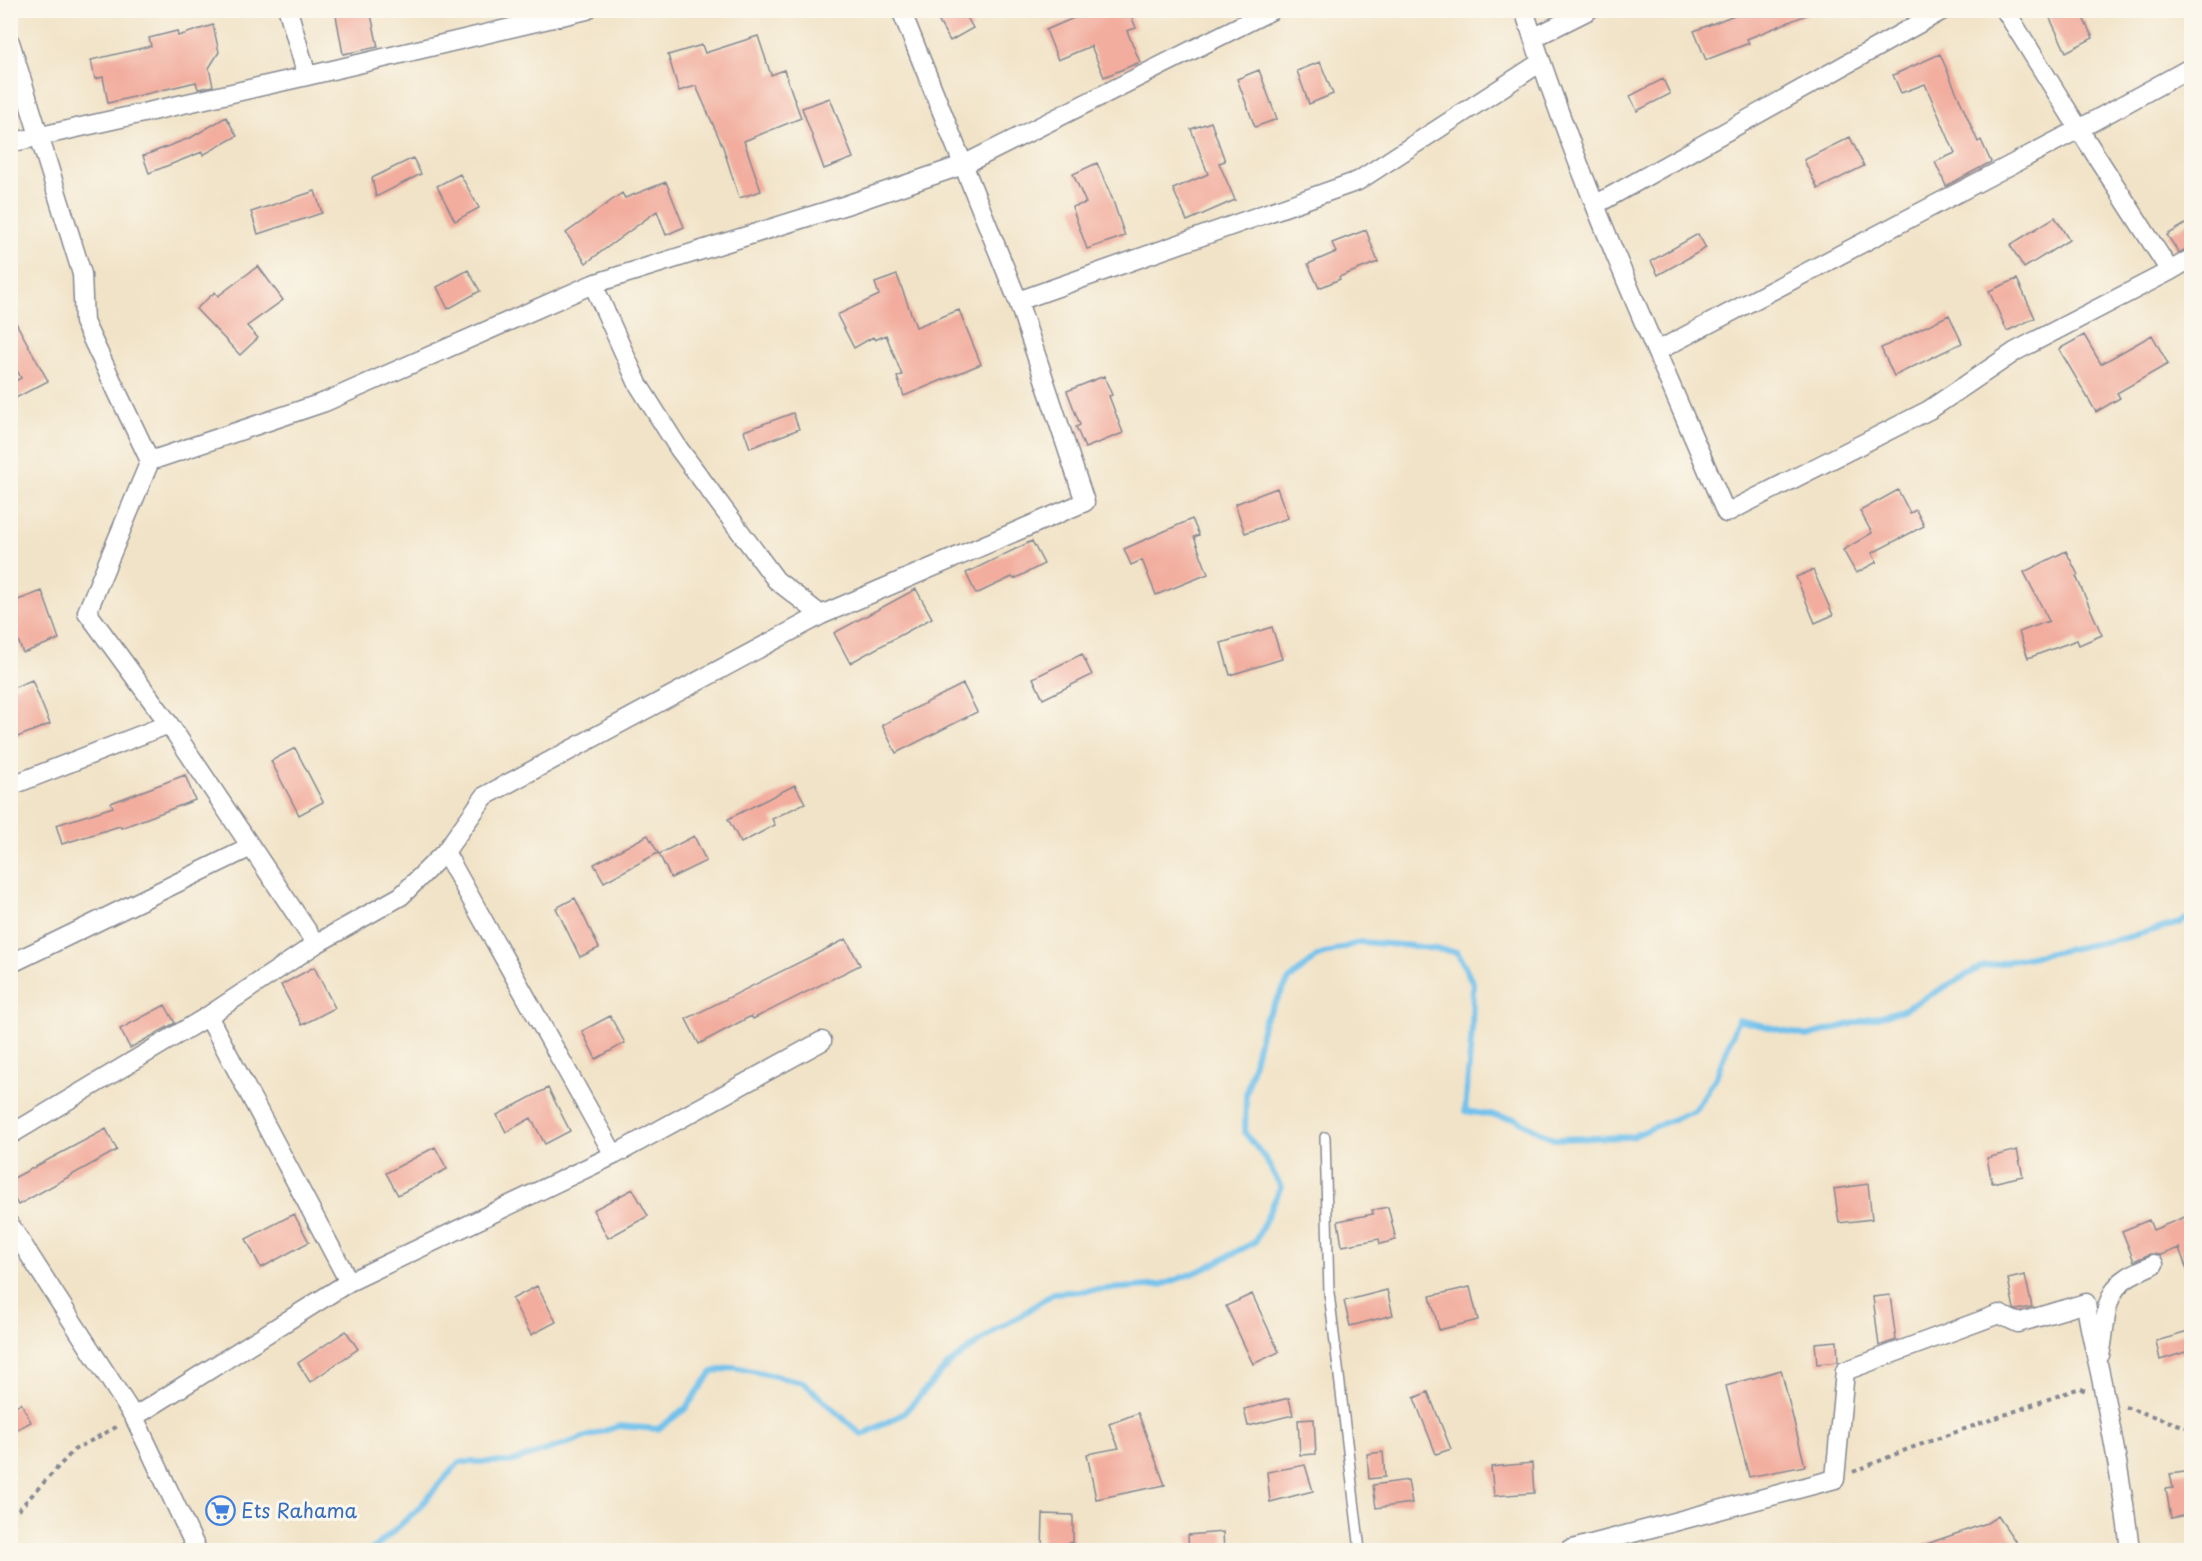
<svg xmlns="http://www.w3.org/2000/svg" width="2202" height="1561" viewBox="0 0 2202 1561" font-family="'Playpen Sans',sans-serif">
	<rect width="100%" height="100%" fill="#fbf7ec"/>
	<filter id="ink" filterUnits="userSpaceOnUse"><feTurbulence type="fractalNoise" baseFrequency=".0167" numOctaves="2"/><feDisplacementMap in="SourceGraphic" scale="12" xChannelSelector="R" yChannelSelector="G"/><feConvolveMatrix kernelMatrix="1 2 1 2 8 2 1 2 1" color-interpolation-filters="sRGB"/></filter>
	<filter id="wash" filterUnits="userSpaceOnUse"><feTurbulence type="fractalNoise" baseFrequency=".008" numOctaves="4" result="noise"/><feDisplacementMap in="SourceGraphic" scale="24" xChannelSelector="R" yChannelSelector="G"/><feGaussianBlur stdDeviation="1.35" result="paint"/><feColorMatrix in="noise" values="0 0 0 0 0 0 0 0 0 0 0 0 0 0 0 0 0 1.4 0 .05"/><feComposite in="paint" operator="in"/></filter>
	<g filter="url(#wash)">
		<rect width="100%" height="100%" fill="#f1e3c7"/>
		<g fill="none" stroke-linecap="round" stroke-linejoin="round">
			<path stroke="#71c1ec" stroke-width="6" d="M 372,1550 L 416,1511 L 459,1462 L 511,1462 L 619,1426 L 658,1429 L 685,1409 L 712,1372 L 734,1367 L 803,1382 L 862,1435 L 903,1414 L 949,1364 L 1001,1326 L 1017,1318 L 1054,1293 L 1162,1285 L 1204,1269 L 1255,1242 L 1281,1187 L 1265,1158 L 1245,1133 L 1246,1094 L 1264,1021 L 1289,980 L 1318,956 L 1360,942 L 1413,946 L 1457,952 L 1473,983 L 1472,1030 L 1465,1111 L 1516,1119 L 1553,1139 L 1631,1137 L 1695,1110 L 1716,1077 L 1738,1020 L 1807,1036 L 1903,1010 L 1981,967 L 2124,938 L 2180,923 L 2192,915"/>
		</g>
		<g id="blocks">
			<path fill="#f2ad9e" d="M 335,10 L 370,10 L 378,47 L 343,54 Z
				M 932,10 L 963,10 L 973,28 L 950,41 Z
				M 1092,10 L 1129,10 L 1136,28 L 1127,31 L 1140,62 L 1104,77 L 1091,46 L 1058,60 L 1046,30 Z
				M 1747,10 L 1815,10 L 1816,11 L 1747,39 L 1749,43 L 1706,60 L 1694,31 Z
				M 2046,10 L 2079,10 L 2093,38 L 2066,52 Z
				M 213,25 L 219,52 L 209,68 L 213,86 L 198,89 L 196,82 L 108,103 L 103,77 L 95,79 L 91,60 L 151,46 L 149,38 L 177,31 L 178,36 Z
				M 758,36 L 771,75 L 784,70 L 801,118 L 744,141 L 761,191 L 739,198 L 723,147 L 696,86 L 679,91 L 668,55 L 702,45 L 705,53 Z
				M 1940,54 L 1978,142 L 1981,140 L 1991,162 L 1946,186 L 1935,162 L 1955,153 L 1925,84 L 1901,93 L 1893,75 Z
				M 1320,62 L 1333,94 L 1309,104 L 1297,71 Z
				M 1259,70 L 1277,119 L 1255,127 L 1237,79 Z
				M 1663,79 L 1670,94 L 1637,111 L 1630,96 Z
				M 830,98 L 853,158 L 824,169 L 802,108 Z
				M 226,117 L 237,136 L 203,155 L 202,152 L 149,173 L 143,156 L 192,137 Z
				M 1211,122 L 1225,161 L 1219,163 L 1235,200 L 1187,221 L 1173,189 L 1208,174 L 1191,129 Z
				M 1850,137 L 1864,166 L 1818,189 L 1804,160 Z
				M 413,158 L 421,174 L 376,197 L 372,178 Z
				M 1097,163 L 1112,198 L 1125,236 L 1087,249 L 1072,207 L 1086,203 L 1073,174 Z
				M 460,174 L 479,208 L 455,221 L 437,186 Z
				M 666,182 L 684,227 L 666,235 L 657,211 L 586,263 L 566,233 L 622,193 L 625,198 Z
				M 315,191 L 322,213 L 258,234 L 251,212 Z
				M 2055,217 L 2069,240 L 2024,268 L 2010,245 Z
				M 2192,220 L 2192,246 L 2179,253 L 2167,235 Z
				M 1366,230 L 1378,262 L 1339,277 L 1340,279 L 1319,288 L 1308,264 L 1336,252 L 1332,243 Z
				M 1698,234 L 1706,248 L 1658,275 L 1651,261 Z
				M 258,266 L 283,300 L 247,326 L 258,338 L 240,355 L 196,309 L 215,292 L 218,296 Z
				M 468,270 L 480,291 L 448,309 L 437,287 Z
				M 897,275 L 916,327 L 959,310 L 981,364 L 904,396 L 897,377 L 902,375 L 886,335 L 875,340 L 873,337 L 854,348 L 837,315 L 879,295 L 875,283 Z
				M 2017,279 L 2035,318 L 2007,331 L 1989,291 Z
				M 10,312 L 48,381 L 10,401 L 10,384 L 21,378 L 10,358 Z
				M 1949,315 L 1962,343 L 1894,376 L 1881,348 Z
				M 2084,335 L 2101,364 L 2152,335 L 2168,364 L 2117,393 L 2120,398 L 2096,412 L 2059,349 Z
				M 1104,376 L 1112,395 L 1109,396 L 1123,433 L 1085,448 L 1076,427 L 1080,425 L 1067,391 Z
				M 793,413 L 799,429 L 750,448 L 744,431 Z
				M 1277,488 L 1288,518 L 1245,533 L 1235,504 Z
				M 1898,490 L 1910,513 L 1916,510 L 1924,526 L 1872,553 L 1877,562 L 1856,573 L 1843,550 L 1872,533 L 1860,511 Z
				M 1192,519 L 1199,535 L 1194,537 L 1208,574 L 1156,595 L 1142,560 L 1131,565 L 1124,549 Z
				M 1032,541 L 1044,564 L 1014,579 L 1012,577 L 976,594 L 966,573 Z
				M 2066,551 L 2078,575 L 2076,576 L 2102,635 L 2079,645 L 2077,640 L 2028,658 L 2019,632 L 2049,621 L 2024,572 Z
				M 1813,570 L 1833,615 L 1815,623 L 1796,577 Z
				M 916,589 L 932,618 L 850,663 L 834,633 Z
				M 42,591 L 59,639 L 23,653 L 10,620 L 10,603 Z
				M 1272,627 L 1282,659 L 1230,675 L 1221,643 Z
				M 1082,654 L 1092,675 L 1043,699 L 1033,678 Z
				M 32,680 L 50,724 L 10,740 L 10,689 Z
				M 963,684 L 977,712 L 896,753 L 882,725 Z
				M 295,748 L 323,802 L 299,815 L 271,761 Z
				M 185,775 L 195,800 L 121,828 L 120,826 L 62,844 L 56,825 L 113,807 L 111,803 Z
				M 795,785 L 805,803 L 772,819 L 775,825 L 741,843 L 728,819 Z
				M 648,835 L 658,853 L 604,882 L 594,864 Z
				M 694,836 L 706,861 L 671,878 L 659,854 Z
				M 575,898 L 599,948 L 580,957 L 556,908 Z
				M 846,939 L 860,965 L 753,1019 L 751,1016 L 699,1044 L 686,1019 Z
				M 314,967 L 335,1008 L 302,1025 L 281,985 Z
				M 165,1005 L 175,1023 L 130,1048 L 120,1029 Z
				M 610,1016 L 625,1043 L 596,1059 L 582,1031 Z
				M 548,1088 L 570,1131 L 545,1144 L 531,1118 L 506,1132 L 497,1115 Z
				M 106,1129 L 117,1150 L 18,1205 L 10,1190 L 10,1180 Z
				M 435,1147 L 447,1169 L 398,1195 L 386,1173 Z
				M 2017,1150 L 2023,1176 L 1992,1183 L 1987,1158 Z
				M 1868,1184 L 1872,1219 L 1839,1223 L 1834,1189 Z
				M 633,1189 L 648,1216 L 608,1238 L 593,1210 Z
				M 1388,1207 L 1396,1240 L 1380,1244 L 1379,1239 L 1342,1246 L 1338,1221 L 1373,1214 L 1372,1210 Z
				M 294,1214 L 309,1242 L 261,1268 L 246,1239 Z
				M 2187,1216 L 2192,1228 L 2192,1278 L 2190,1278 L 2179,1248 L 2161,1255 L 2150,1254 L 2134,1261 L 2122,1231 L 2149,1220 L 2153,1230 Z
				M 2025,1275 L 2032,1307 L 2017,1310 L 2014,1309 L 2008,1279 Z
				M 537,1286 L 556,1322 L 531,1335 L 512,1299 Z
				M 1470,1287 L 1478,1320 L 1439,1330 L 1430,1296 Z
				M 1387,1290 L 1393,1315 L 1350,1326 L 1344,1301 Z
				M 1252,1294 L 1279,1352 L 1253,1364 L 1226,1306 Z
				M 1890,1295 L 1896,1340 L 1879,1346 L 1873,1297 Z
				M 346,1331 L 358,1349 L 310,1382 L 298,1363 Z
				M 2192,1331 L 2192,1350 L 2160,1360 L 2156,1341 Z
				M 1837,1341 L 1838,1362 L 1817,1364 L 1815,1343 Z
				M 1781,1370 L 1805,1466 L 1749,1477 L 1726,1386 Z
				M 1428,1392 L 1451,1449 L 1436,1454 L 1414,1398 Z
				M 1289,1398 L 1293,1415 L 1248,1426 L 1244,1409 Z
				M 21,1403 L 31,1422 L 10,1433 L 10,1409 Z
				M 1138,1413 L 1165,1485 L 1096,1499 L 1087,1454 L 1119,1448 L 1109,1424 Z
				M 1314,1419 L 1316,1454 L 1300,1455 L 1298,1420 Z
				M 1383,1452 L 1385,1477 L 1369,1479 L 1367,1454 Z
				M 1532,1463 L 1534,1493 L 1494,1496 L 1491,1467 Z
				M 1305,1465 L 1313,1491 L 1270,1502 L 1267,1472 Z
				M 2192,1471 L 2192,1514 L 2171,1518 L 2166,1489 L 2173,1488 L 2170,1474 Z
				M 1408,1480 L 1412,1503 L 1376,1508 L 1373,1485 Z
				M 1043,1514 L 1073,1515 L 1073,1542 L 1042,1550 Z
				M 1998,1516 L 2022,1551 L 2001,1551 L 1996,1545 L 1980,1551 L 1916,1551 L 1915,1548 L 1987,1523 Z
				M 1223,1532 L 1224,1551 L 1189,1551 L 1188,1535 Z"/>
		</g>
	</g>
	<g filter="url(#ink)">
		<use href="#blocks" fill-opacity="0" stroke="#868992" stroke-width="1.5"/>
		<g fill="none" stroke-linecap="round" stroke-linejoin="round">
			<defs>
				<path id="lane" d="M 1325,1137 L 1329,1293 L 1360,1550"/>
				<path id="street" d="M 288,10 L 307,76 L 587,10
					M 1524,10 C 1579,182 1655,347 1726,513 L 1929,410 L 2016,351 L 2170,271 L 2079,129 L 1657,351
					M 2005,10 L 2079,129 L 2192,67
					M 1533,38 L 1589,10
					M 10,42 L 82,274 L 84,322 L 150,461 L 87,612 L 169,724 L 316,944 L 208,1016 L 10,1135
					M 10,143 L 307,76
					M 1595,205 L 1943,10
					M 2170,271 L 2192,258
					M 593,284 L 638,384 L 679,449 L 776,580 L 821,615
					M 1018,301 L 1358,181 L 1541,62
					M 150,461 L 325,402 L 593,284 L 846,205 L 963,165 L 1272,10
					M 10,786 L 169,724
					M 445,852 L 614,1155
					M 316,944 L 401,896 L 445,852 L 485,796 L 821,615 L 1085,502 L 1018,301 L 901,10
					M 10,964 L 251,847
					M 208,1016 L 349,1282
					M 10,1225 L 134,1417 L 197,1550
					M 2100,1355 C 2107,1327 2101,1294 2128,1277 C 2136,1272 2146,1268 2154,1264
					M 134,1417 L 349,1282 L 614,1155 L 822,1041
					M 1569,1550 L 1835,1479 L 1845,1371 L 1999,1314 L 2018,1323 L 2086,1303 C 2089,1332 2098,1359 2103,1388 C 2114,1442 2124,1496 2130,1550"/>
			</defs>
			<use href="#lane" stroke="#868992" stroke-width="12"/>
			<use href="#street" stroke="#868992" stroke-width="21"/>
			<path stroke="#868992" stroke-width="4" stroke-dasharray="4.5 4.5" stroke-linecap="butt" d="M 2125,1407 L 2192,1429
				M 1853,1472 L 1908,1449 L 2080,1388 L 2085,1391
				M 10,1514 L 19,1509 L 74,1450 L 118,1426"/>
			<use href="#lane" stroke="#fff" stroke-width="9"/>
			<use href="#street" stroke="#fff" stroke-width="18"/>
		</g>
	</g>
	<defs>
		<symbol id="supermarket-ring" viewBox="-11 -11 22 22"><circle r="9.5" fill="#fbf7ec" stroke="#3f7fe0" stroke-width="1.5"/><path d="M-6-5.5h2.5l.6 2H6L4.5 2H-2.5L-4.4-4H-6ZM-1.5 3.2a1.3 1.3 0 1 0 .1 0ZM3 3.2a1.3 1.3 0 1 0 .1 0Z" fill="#3f7fe0"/></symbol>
	</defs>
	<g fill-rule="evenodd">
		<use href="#supermarket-ring" x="204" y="1494" width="33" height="33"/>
	</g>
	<g text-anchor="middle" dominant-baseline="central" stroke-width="6" stroke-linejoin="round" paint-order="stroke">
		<g font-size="20" fill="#366cbe" stroke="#fbf7ec" text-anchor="start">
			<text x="241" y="1510">Ets Rahama</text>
		</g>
	</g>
	<rect width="2202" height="1561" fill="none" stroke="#fbf7ec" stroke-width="36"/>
</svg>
